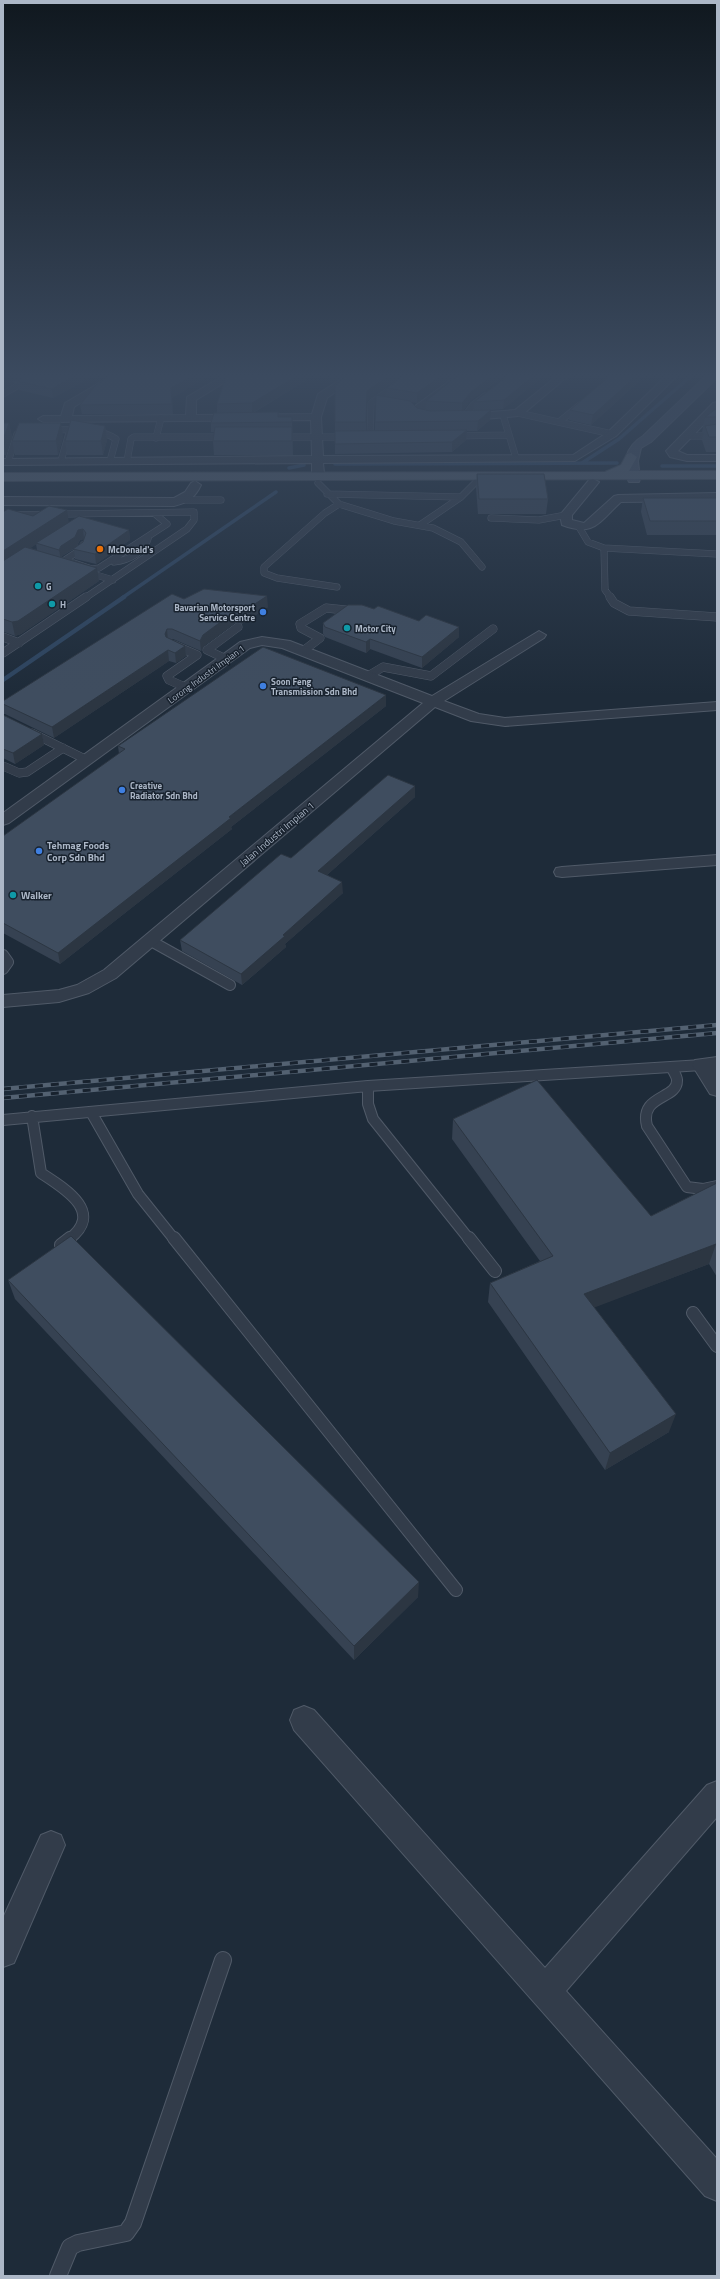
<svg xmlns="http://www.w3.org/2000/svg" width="720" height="2279" viewBox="0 0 720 2279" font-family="'Titillium Web',sans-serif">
	<rect width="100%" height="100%" fill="#1e2b39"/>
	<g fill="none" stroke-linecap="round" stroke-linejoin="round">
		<path stroke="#2e4560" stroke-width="3.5" d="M 582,463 L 619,439 L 691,376
			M 335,464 L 617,463
			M 662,466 L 717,466
			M 289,468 L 304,465
			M 122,598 L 276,492"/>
		<path stroke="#2e4560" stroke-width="4.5" d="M 3,680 L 124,597"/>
		<defs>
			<path id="lane-far4" d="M 3,394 L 26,381
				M 518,413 L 612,434
				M 503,415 L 516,458
				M 464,417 L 473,405 L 485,396
				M 559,422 L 580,405
				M 49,430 C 71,430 97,426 116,439 L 110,461
				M 370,436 L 371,403 L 409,376
				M 453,436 L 509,435
				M 688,436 L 717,436
				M 279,437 L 347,437
				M 156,438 L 161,418
				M 61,461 L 69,433
				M 127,461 L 131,439 L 134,437 L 227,437
				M 8,462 L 17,434
				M 318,483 L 339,504 L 394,521 L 433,528 L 461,542 L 482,567
				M 327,494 L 461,497
				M 183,500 L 221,500
				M 3,515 L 194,512 L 194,520 L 187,529 L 85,598
				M 491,518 L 539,520 L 566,515
				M 420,525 L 461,497 L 476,482
				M 579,527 L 588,542 L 604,548 L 717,554
				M 83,545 L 80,550 L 65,560 L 92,569 L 99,568 L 167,524 L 154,513
				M 604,548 L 605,590 L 611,598
				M 114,562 C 130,560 145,552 149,536
				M 86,572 L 113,580
				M 337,587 L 277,578 L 264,573 L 264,567 L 325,513 L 339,504"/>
			<path id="lane-far3" d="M 610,597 L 614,603 L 629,611 L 717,617
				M 3,637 L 19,643
				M 174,645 L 197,655 L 167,676 L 169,680 L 187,688
				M 303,651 L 320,638 L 301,628 L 300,624 L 326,608 L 355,611
				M 3,653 L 86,597
				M 226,659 L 207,650 L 238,627
				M 368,676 L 383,667 L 431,676 L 493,629
				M 32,733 L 87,760
				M 3,766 L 19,773 L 27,772 L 63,748"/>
			<path id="lane-far2" d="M 151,941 L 230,985
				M 3,955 L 8,962 L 3,969
				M 672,1068 C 673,1071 677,1076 677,1080 C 678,1100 639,1094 647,1126 L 687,1187 L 703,1189 L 717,1186
				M 368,1086 L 368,1104 L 373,1119 L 469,1239
				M 91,1112 L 138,1194 L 174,1239
				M 32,1116 L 41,1173 C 64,1188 105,1212 69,1239
				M 3,1120 L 368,1086 L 702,1065"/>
			<path id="lane-far1" d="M 174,1238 L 456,1590
				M 469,1238 L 495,1271
				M 61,1245 L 70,1238
				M 693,1313 L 717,1346"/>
			<path id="lane" d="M 58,2276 L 70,2247 L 78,2243 L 126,2233 L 133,2223 L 223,1960"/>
			<path id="street" d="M 3,376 L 18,376 L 31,381 L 26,384 L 3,379 Z
				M 111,376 L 123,376 L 74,407 L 72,416 L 186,415 L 187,397 L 223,376 L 235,376 L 196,400 L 196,415 L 312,414 L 318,394 L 346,376 L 358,376 L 327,398 L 321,417 L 323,456 L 573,455 L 608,432 L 666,376 L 677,376 L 616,436 L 575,461 L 323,463 L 324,473 L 318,476 L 312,473 L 312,463 L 3,465 L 3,459 L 312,456 L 311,420 L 43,422 L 38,419 L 43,416 L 61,416 L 65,403 Z
				M 456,376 L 468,376 L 422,412 L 464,414 L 515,410 L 557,376 L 568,376 L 522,415 L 518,416 C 499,418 421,426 411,412 L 415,406 Z
				M 717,402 L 717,411 L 678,451 L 687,455 L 717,455 L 717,461 L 687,461 L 670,457 L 666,451 L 668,449 L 713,403 Z
				M 593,479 L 599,482 L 572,515 L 572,520 L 584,523 L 614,496 L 618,495 L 717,493 L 717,501 L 621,502 C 598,523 594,537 562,525 L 560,515 L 589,480 Z
				M 195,481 L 201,485 C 195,498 187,503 174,506 L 3,505 L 3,497 L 174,498 L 185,492 L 191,483 Z
				M 539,631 L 546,635 L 544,638 L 444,701 L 479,714 L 505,718 L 717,702 L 717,710 L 505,726 L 471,721 L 435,707 L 116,978 L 89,993 L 59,1002 L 3,1007 L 3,995 L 59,990 L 77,985 L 104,970 L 423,703 L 282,648 L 262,645 L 250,648 L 9,823 L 3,825 L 3,813 L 240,642 L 262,637 L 290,641 L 432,696 Z
				M 717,855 L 717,865 L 562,877 L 556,876 L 554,872 L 556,868 L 562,867 Z
				M 717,1057 L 717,1096 L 710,1094 L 692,1065 L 695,1060 Z
				M 304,1706 L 314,1710 L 545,1968 L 707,1785 L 717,1781 L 717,1817 L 566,1991 L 717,2159 L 717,2201 L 705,2196 L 294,1730 L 290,1720 L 294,1710 Z
				M 51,1831 L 61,1835 L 65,1845 L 14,1963 L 3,1967 L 3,1918 L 41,1835 Z"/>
			<path id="secondary" d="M 706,376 L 717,376 L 717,378 L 651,442 L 641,448 L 638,461 L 640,479 L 639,482 L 629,482 C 619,466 627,445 643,436 Z"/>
			<path id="primary" d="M 631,453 L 637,457 L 629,471 L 717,471 L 717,479 L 3,481 L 3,473 L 605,472 L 621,465 L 627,454 Z"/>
		</defs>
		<use href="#lane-far4" stroke="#505a68" stroke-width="7"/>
		<use href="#lane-far3" stroke="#505a68" stroke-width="9"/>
		<use href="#lane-far2" stroke="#505a68" stroke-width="12"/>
		<use href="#lane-far1" stroke="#505a68" stroke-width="14"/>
		<use href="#lane" stroke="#505a68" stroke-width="18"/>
		<use href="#street" stroke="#505a68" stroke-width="2"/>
		<use href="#secondary" stroke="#505a68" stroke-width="2"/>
		<use href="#primary" stroke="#3c4653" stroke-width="2"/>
		<use href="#lane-far4" stroke="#323c4a" stroke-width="6"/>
		<use href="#lane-far3" stroke="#323c4a" stroke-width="8"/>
		<use href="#lane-far2" stroke="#323c4a" stroke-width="10"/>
		<use href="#lane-far1" stroke="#323c4a" stroke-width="12"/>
		<use href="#lane" stroke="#323c4a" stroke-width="16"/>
		<use href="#street" fill="#323c4a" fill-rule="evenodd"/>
		<use href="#secondary" fill="#404b5d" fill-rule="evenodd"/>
		<use href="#primary" fill="#505b6a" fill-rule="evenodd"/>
		<defs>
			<path id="rail" d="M 3,1089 L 717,1025
				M 3,1098 L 717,1033"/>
		</defs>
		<use href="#rail" stroke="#536171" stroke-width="4.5"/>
		<use href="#rail" stroke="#18222e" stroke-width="3" stroke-dasharray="8" stroke-linecap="butt"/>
	</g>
	<path fill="#364252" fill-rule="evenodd" d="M 18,376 L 93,376 L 53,398 L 19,390 L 17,381 L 24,377 Z
		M 110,376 L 208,376 L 172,398 L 173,414 L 82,414 L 80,405 Z
		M 226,376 L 307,376 L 307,380 L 253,413 L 278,412 L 279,417 L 292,417 L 293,455 L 214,455 L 213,441 L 214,432 L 211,432 L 211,423 L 217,413 L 217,404 Z
		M 347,376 L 401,376 L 367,401 L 366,431 L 375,431 L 375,422 L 386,397 L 387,388 L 403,376 L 453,376 L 417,403 L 411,402 L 417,408 L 426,410 L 426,401 L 457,376 L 504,376 L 470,401 L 463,411 L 474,411 L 474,402 L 508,376 L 544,376 L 503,409 L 490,410 L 490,420 L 477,431 L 467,431 L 466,440 L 452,452 L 335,454 L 335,385 Z
		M 610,376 L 645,376 L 591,425 L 569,420 L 570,410 Z
		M 717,408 L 717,452 L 706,452 L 702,440 L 704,432 L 702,432 L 705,417 Z
		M 3,423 L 9,423 L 12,437 L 6,455 L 3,455 Z
		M 105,426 L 107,440 L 103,455 L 67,455 L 65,441 Z
		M 63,437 L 58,455 L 15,455 L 12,441 Z
		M 477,474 L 548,499 L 546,514 L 478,514 L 476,488 Z
		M 643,498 L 717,498 L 717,535 L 647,535 L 641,512 Z
		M 3,512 L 69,522 L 129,530 L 130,540 L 96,564 L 75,559 L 74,549 L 62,556 L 62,557 L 97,568 L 99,581 L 21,634 L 15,636 L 4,632 L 3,632 ZM 84,539 L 83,542 L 77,546 L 80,540 ZM 36,544 L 37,550 L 30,548 Z
		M 184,599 L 268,607 L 242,624 L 235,623 L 204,646 L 201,651 L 173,639 L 171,639 L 185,646 L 186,656 L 176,663 L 169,661 L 54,738 L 5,714 L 3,714 L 3,701 Z
		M 323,623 L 459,637 L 422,668 L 370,649 L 366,653 L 325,637 L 323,634 Z
		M 386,695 L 386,706 L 231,827 L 232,829 L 60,964 L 3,933 L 3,836 L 119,754 L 118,746 Z
		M 3,715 L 42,734 L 44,745 L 15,764 L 3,758 Z
		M 415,786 L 415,797 L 327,875 L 343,893 L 285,944 L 286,947 L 242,985 L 182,951 L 180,940 L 291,858 Z
		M 453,1119 L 651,1216 L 717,1183 L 717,1277 L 709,1264 L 594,1307 L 669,1432 L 605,1470 L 488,1302 L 490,1283 L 540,1261 L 452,1139 Z
		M 8,1280 L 418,1597 L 354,1660 L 15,1299 Z"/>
	<path fill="#2c3642" d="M 7,376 L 12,376 L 14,383 L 3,389 L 3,378 Z
		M 74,376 L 93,376 L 53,398 L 52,389 Z
		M 192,376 L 208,376 L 172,398 L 173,414 L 171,388 Z
		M 297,376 L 307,376 L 307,380 L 252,413 L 252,403 Z
		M 330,376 L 344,376 L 330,384 Z
		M 388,376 L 401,376 L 367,401 L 366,431 L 367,391 Z
		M 441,376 L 453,376 L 417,403 L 417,393 Z
		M 492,376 L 504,376 L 470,401 L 462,412 L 462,403 L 471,392 Z
		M 533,376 L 544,376 L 503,409 L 504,400 Z
		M 636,376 L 645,376 L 591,425 L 593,415 Z
		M 491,410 L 490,420 L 477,431 L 478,421 Z
		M 9,423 L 12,437 L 6,455 L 3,440 Z
		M 61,423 L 63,437 L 58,455 L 56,441 Z
		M 105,426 L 107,440 L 103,455 L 101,441 Z
		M 467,430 L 466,440 L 452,452 L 452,442 Z
		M 67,510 L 69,523 L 3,566 L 3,551 Z
		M 83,529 L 84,539 L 80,540 L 76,547 L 62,556 L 61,560 L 59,550 L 61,546 L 78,530 Z
		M 129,530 L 130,540 L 96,564 L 95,554 Z
		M 97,568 L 99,581 L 21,634 L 15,636 L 12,622 Z
		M 267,596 L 268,607 L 242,624 L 241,613 Z
		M 234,612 L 235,623 L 204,646 L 201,651 L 200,641 L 203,635 Z
		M 3,625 L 4,632 L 3,632 Z
		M 459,627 L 459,637 L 422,668 L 422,657 Z
		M 167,629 L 168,640 L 166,644 L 165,634 Z
		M 370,639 L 370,649 L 366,653 L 366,642 Z
		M 185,646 L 186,656 L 176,663 L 175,653 Z
		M 168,650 L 169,661 L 54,738 L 52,727 Z
		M 386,695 L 386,706 L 231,827 L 232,829 L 60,964 L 58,953 L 229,817 Z
		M 42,734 L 44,745 L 15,764 L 13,753 Z
		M 415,786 L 415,797 L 319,882 L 318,871 Z
		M 342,882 L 343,893 L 285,944 L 286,947 L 242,985 L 241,974 L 283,935 Z
		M 716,1244 L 709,1264 L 580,1313 L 584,1294 Z
		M 676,1414 L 669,1432 L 605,1470 L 610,1453 Z
		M 419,1582 L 418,1597 L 354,1660 L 354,1646 Z"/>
	<path fill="#3f4d5f" stroke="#2c3642" d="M 24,376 L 74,376 L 52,389 L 17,381 Z
		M 110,376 L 192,376 L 171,388 L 172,404 L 80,405 L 96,385 Z
		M 226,376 L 297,376 L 252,403 L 217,404 Z
		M 347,376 L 388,376 L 367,391 L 366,422 L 335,422 L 335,385 Z
		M 403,376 L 441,376 L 417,393 L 387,388 Z
		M 457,376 L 492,376 L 471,392 L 462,403 L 426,401 Z
		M 508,376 L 533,376 L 504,400 L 474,402 Z
		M 610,376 L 636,376 L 593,415 L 570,410 Z
		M 376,395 L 410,401 L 417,408 L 430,411 L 491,410 L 478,421 L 375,422 Z
		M 717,408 L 717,417 L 705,417 Z
		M 278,412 L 278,417 L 292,417 L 292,422 L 211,423 L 214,413 Z
		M 71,420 L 105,426 L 101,441 L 65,441 Z
		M 3,423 L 9,423 L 3,440 Z
		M 19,423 L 61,423 L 56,441 L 12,441 Z
		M 717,424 L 717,437 L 709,437 L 705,426 Z
		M 215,427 L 292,427 L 292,441 L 213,441 Z
		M 467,430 L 452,442 L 335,444 L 335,431 Z
		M 477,474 L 544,474 L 548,499 L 479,499 Z
		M 643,498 L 717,498 L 717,521 L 650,521 Z
		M 49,506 L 67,510 L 3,551 L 3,512 L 8,509 L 33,516 Z
		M 79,516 L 129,530 L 95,554 L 73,549 L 83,542 L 86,533 L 83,529 L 78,530 L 75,537 L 61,546 L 59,550 L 36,543 Z
		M 25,547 L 97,568 L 18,621 L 12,622 L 3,619 L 3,561 Z
		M 204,589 L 267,596 L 241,613 L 234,612 L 203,635 L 200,641 L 172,629 L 167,629 L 165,634 L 166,637 L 185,646 L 175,653 L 168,650 L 52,727 L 3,704 L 3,701 L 172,594 L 184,599 Z
		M 348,605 L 362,605 L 374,609 L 378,606 L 419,621 L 426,615 L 459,627 L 422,657 L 370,639 L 366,642 L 325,627 L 323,623 Z
		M 263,647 L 386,695 L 229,817 L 231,818 L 58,953 L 3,923 L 3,836 L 125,749 L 118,746 Z
		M 3,715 L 42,734 L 13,753 L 3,749 Z
		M 388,775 L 415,786 L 318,871 L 342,882 L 283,935 L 285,936 L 241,974 L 180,940 L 281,854 L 291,858 Z
		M 537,1080 L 651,1216 L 717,1183 L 717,1247 L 716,1244 L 584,1294 L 676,1414 L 610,1453 L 490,1283 L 553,1256 L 453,1119 Z
		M 71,1236 L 419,1582 L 354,1646 L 8,1280 Z"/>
	<linearGradient id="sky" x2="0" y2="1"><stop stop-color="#10181f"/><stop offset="0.54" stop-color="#3b4a5f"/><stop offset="1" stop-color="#3b4a5f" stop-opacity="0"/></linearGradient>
	<rect width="720" height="695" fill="url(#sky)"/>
	<circle fill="#e8710a" stroke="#18222e" stroke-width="1.5" cx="100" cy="549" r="4"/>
	<g fill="#0f9aa8" stroke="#18222e" stroke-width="1.5">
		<circle cx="38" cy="586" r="4"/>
		<circle cx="52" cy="604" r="4"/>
		<circle cx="347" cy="628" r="4"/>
		<circle cx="13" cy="895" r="4"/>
	</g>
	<g fill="#3f7fe0" stroke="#18222e" stroke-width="1.5">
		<circle cx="263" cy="612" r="4"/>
		<circle cx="263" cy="686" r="4"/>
		<circle cx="122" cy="790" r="4"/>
		<circle cx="39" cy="851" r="4"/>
	</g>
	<g text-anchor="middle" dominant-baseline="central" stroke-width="3" stroke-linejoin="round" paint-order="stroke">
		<g font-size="9" font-weight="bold" fill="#acb7c7" stroke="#18222e" text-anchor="start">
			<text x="108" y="549">McDonald's</text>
			<text x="46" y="586">G</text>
			<text x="60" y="604">H</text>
			<text x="255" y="607" text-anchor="end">Bavarian Motorsport<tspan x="255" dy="10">Service Centre</tspan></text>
			<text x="355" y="628">Motor City</text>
			<text x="271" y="681">Soon Feng<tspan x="271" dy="10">Transmission Sdn Bhd</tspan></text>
			<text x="130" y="785">Creative<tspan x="130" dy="10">Radiator Sdn Bhd</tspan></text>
		</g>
		<g font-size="9" fill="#acb7c7" stroke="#18222e">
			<text transform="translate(206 674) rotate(-36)">Lorong Industri Impian 1</text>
		</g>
		<g font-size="10" fill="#acb7c7" stroke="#18222e">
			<text transform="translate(277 834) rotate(-40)">Jalan Industri Impian 1</text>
		</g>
		<g font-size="10" font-weight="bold" fill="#acb7c7" stroke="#18222e" text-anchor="start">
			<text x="47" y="845">Tehmag Foods<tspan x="47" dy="12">Corp Sdn Bhd</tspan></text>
			<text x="21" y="895">Walker</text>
		</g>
	</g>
	<rect width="720" height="2279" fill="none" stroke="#acb7c7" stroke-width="8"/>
</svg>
